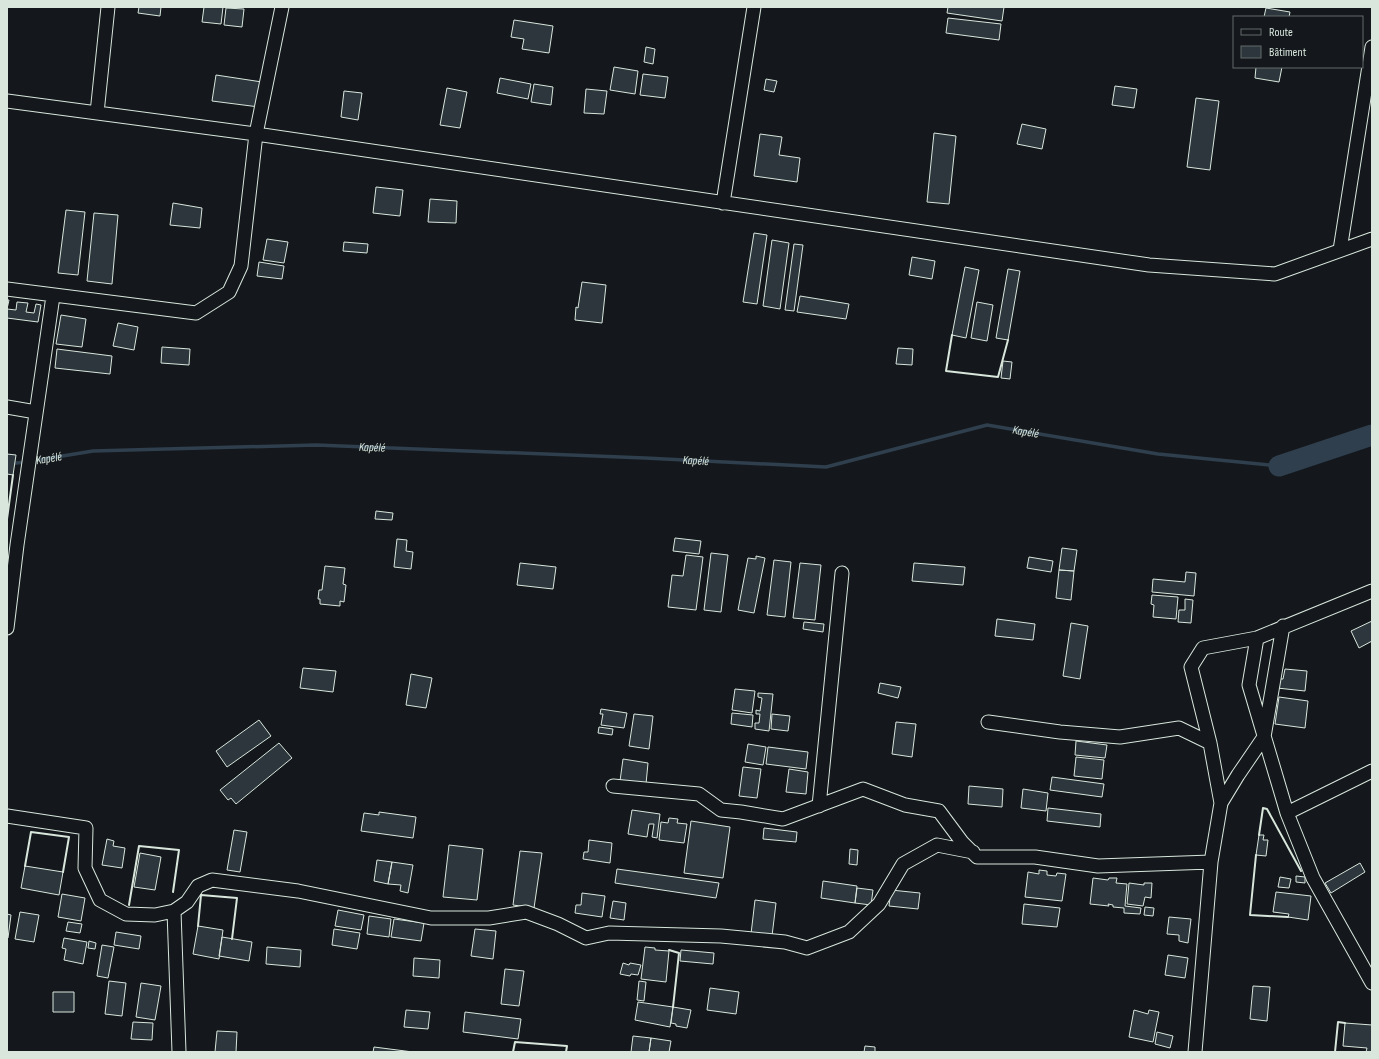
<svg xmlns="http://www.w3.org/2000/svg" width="1379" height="1059" viewBox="0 0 1379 1059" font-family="'Sofia Sans Condensed',sans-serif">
	<rect width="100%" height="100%" fill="#14181c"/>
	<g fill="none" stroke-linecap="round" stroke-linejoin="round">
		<g stroke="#2f3f4d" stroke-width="3.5">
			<path id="s1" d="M 32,461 L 93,451 L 316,445 L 645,458 L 826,467 L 987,425 L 1158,454 L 1279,466"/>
			<path d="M 7,464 L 26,462"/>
		</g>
		<path stroke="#2f3f4d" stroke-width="21" d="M 1279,466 L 1372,435"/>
	</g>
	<path fill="#2c363c" stroke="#d8e6dc" d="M 139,7 L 161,7 L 160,16 L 138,13 Z
		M 204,7 L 223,7 L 221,24 L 202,22 Z
		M 948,7 L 1004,7 L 1002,21 L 947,13 Z
		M 226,8 L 244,9 L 242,27 L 224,25 Z
		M 1266,8 L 1290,12 L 1289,17 L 1264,17 Z
		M 948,18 L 1001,24 L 999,40 L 946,33 Z
		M 514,20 L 553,26 L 549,53 L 522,49 L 524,39 L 511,37 Z
		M 646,47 L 655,49 L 653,64 L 644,62 Z
		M 614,67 L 638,71 L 635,94 L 610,90 Z
		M 1256,67 L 1282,67 L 1279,82 L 1255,78 Z
		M 643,74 L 668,77 L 665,98 L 640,95 Z
		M 216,75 L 262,82 L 259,107 L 212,101 Z
		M 500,78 L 531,84 L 528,99 L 497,93 Z
		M 766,79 L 777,81 L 774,92 L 764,90 Z
		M 534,84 L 553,87 L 551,105 L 531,102 Z
		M 1115,86 L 1137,89 L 1134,108 L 1112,105 Z
		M 447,88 L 467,92 L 460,128 L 440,125 Z
		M 586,89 L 607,91 L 604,114 L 584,113 Z
		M 344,91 L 362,93 L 358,120 L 341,117 Z
		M 1196,98 L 1219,101 L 1210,170 L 1187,167 Z
		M 1022,124 L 1046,129 L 1042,149 L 1017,144 Z
		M 934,133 L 956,136 L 949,204 L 927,202 Z
		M 760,134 L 782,137 L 779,155 L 800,158 L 797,182 L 754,176 Z
		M 376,187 L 403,190 L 400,216 L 373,213 Z
		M 430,199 L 457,201 L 456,223 L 428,222 Z
		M 173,203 L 202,208 L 200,228 L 170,225 Z
		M 66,210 L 85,212 L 78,275 L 58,273 Z
		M 94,213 L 118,215 L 112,284 L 87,281 Z
		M 754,233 L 767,235 L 757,304 L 743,302 Z
		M 267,239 L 288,242 L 284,263 L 263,260 Z
		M 772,240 L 789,243 L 780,309 L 763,306 Z
		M 344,242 L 368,244 L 367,253 L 343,251 Z
		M 794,244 L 803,245 L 794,311 L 785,310 Z
		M 912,257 L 935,261 L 932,279 L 909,275 Z
		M 259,262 L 284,266 L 282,279 L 257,276 Z
		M 965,267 L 979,270 L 966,338 L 952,335 Z
		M 1008,269 L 1020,271 L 1008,340 L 996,338 Z
		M 582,282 L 606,285 L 602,323 L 575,320 L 576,307 L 578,308 Z
		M 800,296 L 849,304 L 846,319 L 797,312 Z
		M 7,300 L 9,300 L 7,309 L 16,310 L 17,302 L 28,303 L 26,312 L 34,313 L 36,304 L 41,305 L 38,322 L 7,318 Z
		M 977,302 L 993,305 L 987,341 L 971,338 Z
		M 61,315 L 86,319 L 82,347 L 56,344 Z
		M 118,323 L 138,327 L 134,350 L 113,346 Z
		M 162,347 L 190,349 L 189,365 L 161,363 Z
		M 898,348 L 913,349 L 912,365 L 896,364 Z
		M 57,349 L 112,356 L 110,374 L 55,368 Z
		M 1003,361 L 1012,362 L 1010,379 L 1001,378 Z
		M 7,454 L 16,455 L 13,475 L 7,474 Z
		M 376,511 L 393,513 L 392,520 L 375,519 Z
		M 675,538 L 701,541 L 699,554 L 673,551 Z
		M 397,539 L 407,540 L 406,551 L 413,552 L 411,569 L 394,567 Z
		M 1062,548 L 1077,550 L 1074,571 L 1059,570 Z
		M 711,553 L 728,555 L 721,612 L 704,610 Z
		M 686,555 L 703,557 L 696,610 L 668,607 L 672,575 L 683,576 Z
		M 756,556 L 765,558 L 754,613 L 738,610 L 748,558 L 756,559 Z
		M 1029,557 L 1053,561 L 1051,572 L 1027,568 Z
		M 774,560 L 791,562 L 785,617 L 767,615 Z
		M 520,563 L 556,567 L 553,589 L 517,585 Z
		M 800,563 L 821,565 L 815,620 L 793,618 Z
		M 914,563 L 965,567 L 963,585 L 912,581 Z
		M 325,566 L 345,568 L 343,584 L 346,585 L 344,602 L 340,601 L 340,606 L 320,604 L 320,599 L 318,599 L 319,590 L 322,590 Z
		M 1059,570 L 1074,571 L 1071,600 L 1056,598 Z
		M 1186,572 L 1196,573 L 1194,596 L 1152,592 L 1153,579 L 1185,582 Z
		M 1152,595 L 1178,597 L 1176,619 L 1153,617 L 1154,605 L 1151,604 Z
		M 1185,599 L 1193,600 L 1191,623 L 1178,622 L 1179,610 L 1185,610 Z
		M 997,619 L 1035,624 L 1033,640 L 995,636 Z
		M 1372,621 L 1372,641 L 1359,648 L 1351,631 Z
		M 804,622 L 824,624 L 823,632 L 803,629 Z
		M 1071,623 L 1088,626 L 1080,679 L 1063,676 Z
		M 303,668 L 336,671 L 333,692 L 300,688 Z
		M 1285,669 L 1307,671 L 1305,691 L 1277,688 L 1278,679 L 1283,679 Z
		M 411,674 L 432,678 L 426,708 L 406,705 Z
		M 880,683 L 901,687 L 898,698 L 878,693 Z
		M 735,689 L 755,691 L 752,713 L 732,710 Z
		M 758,693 L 773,694 L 769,731 L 755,729 L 755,723 L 759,723 L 760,714 L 756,714 L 756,710 L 760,711 L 762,698 L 758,697 Z
		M 1279,697 L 1308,701 L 1305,728 L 1275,724 Z
		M 601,709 L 627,713 L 624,728 L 601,725 L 603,714 L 600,714 Z
		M 732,713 L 753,715 L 752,727 L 731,724 Z
		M 634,714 L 653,716 L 649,749 L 629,746 Z
		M 772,714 L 790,716 L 788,731 L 771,729 Z
		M 259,720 L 271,736 L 227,767 L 216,751 Z
		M 896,722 L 916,724 L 912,757 L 892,754 Z
		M 599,727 L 613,729 L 612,735 L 598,733 Z
		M 1076,741 L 1107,745 L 1105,758 L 1075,755 Z
		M 279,743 L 292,758 L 236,804 L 231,798 L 228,800 L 220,790 Z
		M 748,744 L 766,747 L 763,765 L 745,762 Z
		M 768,747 L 808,752 L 806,769 L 766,764 Z
		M 1076,757 L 1104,760 L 1102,779 L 1074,776 Z
		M 623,759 L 648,763 L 646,784 L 620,781 Z
		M 743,767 L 761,769 L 757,798 L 739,796 Z
		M 789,769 L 808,772 L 806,794 L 786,792 Z
		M 1052,777 L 1104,784 L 1102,797 L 1050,790 Z
		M 969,786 L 1003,789 L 1002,807 L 968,804 Z
		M 1023,789 L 1048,793 L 1046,811 L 1021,808 Z
		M 1048,808 L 1101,814 L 1100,827 L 1047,821 Z
		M 632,810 L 660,814 L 657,838 L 652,837 L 654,824 L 649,824 L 647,837 L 628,834 Z
		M 379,812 L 416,817 L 413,838 L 361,831 L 364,813 L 379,815 Z
		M 669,818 L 678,819 L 677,823 L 687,824 L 684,843 L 659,840 L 661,822 L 668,823 Z
		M 691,821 L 730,827 L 723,878 L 684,873 Z
		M 764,828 L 797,832 L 796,842 L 763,839 Z
		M 234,830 L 247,832 L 240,872 L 227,870 Z
		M 1259,835 L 1264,835 L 1263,840 L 1268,840 L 1266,856 L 1256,855 Z
		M 107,839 L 114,841 L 113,846 L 125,848 L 122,868 L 102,865 Z
		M 589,840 L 612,843 L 610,863 L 583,859 L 584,852 L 588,852 Z
		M 449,845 L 483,849 L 477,900 L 443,897 Z
		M 850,849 L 858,850 L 857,865 L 849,864 Z
		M 520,851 L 542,853 L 534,908 L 513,905 Z
		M 140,853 L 161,857 L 155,890 L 134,887 Z
		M 377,860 L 392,862 L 388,884 L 374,881 Z
		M 392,862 L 413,865 L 408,893 L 400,891 L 401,885 L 388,884 Z
		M 1360,863 L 1365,872 L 1331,893 L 1325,883 Z
		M 25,866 L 63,872 L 59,895 L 21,888 Z
		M 617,869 L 719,883 L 716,898 L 615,883 Z
		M 1039,870 L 1047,871 L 1047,875 L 1056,876 L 1057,873 L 1066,874 L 1062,901 L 1025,897 L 1028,872 L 1039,874 Z
		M 1296,876 L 1305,877 L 1305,883 L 1296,882 Z
		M 1280,877 L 1291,879 L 1289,888 L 1278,887 Z
		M 1093,878 L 1108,880 L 1109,878 L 1117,878 L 1116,883 L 1127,884 L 1125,906 L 1141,908 L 1140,914 L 1124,913 L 1124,908 L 1113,907 L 1113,905 L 1108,904 L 1109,906 L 1090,904 Z
		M 823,881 L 857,886 L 855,903 L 821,898 Z
		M 1129,883 L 1144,885 L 1144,883 L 1152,883 L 1151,898 L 1145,897 L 1143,906 L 1127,904 Z
		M 857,888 L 873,890 L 871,905 L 855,903 Z
		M 891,890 L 920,893 L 918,909 L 889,906 Z
		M 1276,892 L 1311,896 L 1308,920 L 1288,917 L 1289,914 L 1273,912 Z
		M 582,893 L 605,896 L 602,917 L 575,913 L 576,905 L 581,905 Z
		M 62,894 L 85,898 L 81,921 L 58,917 Z
		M 755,900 L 776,903 L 772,936 L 751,934 Z
		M 613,901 L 626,903 L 624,920 L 610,918 Z
		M 1024,904 L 1060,908 L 1057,927 L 1022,924 Z
		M 1145,907 L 1154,908 L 1153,916 L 1144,915 Z
		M 338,910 L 364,915 L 361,930 L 335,926 Z
		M 20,912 L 39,915 L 34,942 L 15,939 Z
		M 7,914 L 11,915 L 8,938 L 7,938 Z
		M 369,916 L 391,919 L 389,937 L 367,934 Z
		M 1169,917 L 1191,919 L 1188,943 L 1179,941 L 1179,935 L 1167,934 Z
		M 394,919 L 424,923 L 421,941 L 391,937 Z
		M 68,922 L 82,924 L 80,933 L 66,931 Z
		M 198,926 L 223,930 L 219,959 L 193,954 Z
		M 334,929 L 360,933 L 357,949 L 332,945 Z
		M 475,929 L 496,931 L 493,959 L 471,956 Z
		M 116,932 L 141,936 L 139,949 L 114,945 Z
		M 222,937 L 252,942 L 249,961 L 219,956 Z
		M 64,938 L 87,942 L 83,964 L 64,960 L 66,949 L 62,948 Z
		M 89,941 L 96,943 L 95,949 L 88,948 Z
		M 102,945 L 114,947 L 108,978 L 97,976 Z
		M 267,947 L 301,950 L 300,967 L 266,964 Z
		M 645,947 L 655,948 L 655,950 L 669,951 L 666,982 L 641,979 Z
		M 681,950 L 714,953 L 713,964 L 680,961 Z
		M 1168,955 L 1188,958 L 1185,978 L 1165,975 Z
		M 414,958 L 440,960 L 439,978 L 413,976 Z
		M 623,963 L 629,965 L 630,963 L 641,965 L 638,975 L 631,974 L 630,976 L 620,974 Z
		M 505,969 L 524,971 L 519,1006 L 501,1004 Z
		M 109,981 L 126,983 L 122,1016 L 105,1014 Z
		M 639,981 L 646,982 L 644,1001 L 637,1000 Z
		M 141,983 L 161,986 L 155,1020 L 136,1017 Z
		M 1253,986 L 1270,987 L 1267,1021 L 1250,1019 Z
		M 710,988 L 739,992 L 736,1014 L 707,1010 Z
		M 53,992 L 74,992 L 74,1012 L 53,1012 Z
		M 638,1002 L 673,1007 L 670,1027 L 635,1020 Z
		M 673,1007 L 691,1010 L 687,1028 L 676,1026 L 676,1024 L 671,1023 Z
		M 406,1010 L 430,1012 L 428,1029 L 404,1027 Z
		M 1134,1010 L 1148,1014 L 1149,1010 L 1159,1012 L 1153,1042 L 1129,1037 Z
		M 465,1012 L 521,1019 L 518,1039 L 463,1032 Z
		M 133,1022 L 153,1023 L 152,1040 L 131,1039 Z
		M 1345,1023 L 1372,1025 L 1372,1052 L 1366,1052 L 1367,1048 L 1343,1046 Z
		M 217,1031 L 237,1032 L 236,1052 L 215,1052 Z
		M 1157,1032 L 1173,1036 L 1170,1048 L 1155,1044 Z
		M 633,1036 L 651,1038 L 649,1052 L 631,1052 Z
		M 651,1038 L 671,1041 L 669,1052 L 649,1052 Z
		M 865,1046 L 875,1047 L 875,1052 L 864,1052 Z
		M 374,1047 L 413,1052 L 373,1052 Z"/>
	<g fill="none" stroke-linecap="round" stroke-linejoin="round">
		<defs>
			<path id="minor" d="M 7,101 L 256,134 L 1149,265 L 1275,274 L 1372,239
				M 97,113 L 108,7
				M 723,203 L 754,7
				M 1340,250 L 1372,47
				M 7,289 L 196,313 L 229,292 L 241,266 L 256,134 L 282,7
				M 7,407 L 36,412
				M 7,628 L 17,545 L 53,296
				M 1257,638 L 1249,685 L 1287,813 L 1313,878 L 1372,983
				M 988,722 L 1060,732 L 1120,737 L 1179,728 L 1210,743
				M 613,786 L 699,794 L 721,810 L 741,812 L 783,819 L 863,789 L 905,805 L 939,811 L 962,842 L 977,857 L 1035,857 L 1098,866 L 1211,862
				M 1221,803 L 1238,775 L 1264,737 L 1283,626
				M 819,806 L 842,573
				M 1287,813 L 1372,771
				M 7,816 L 86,828 L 85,868 L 100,900 L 126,914 L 155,915 L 174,911 L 187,902 L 198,886 L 212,880 L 298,891 L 431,918 L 489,918 L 526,912 L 558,924 L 586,938 L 609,933 L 721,936 L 785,942 L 807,948 L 849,932 L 879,904 L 903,864 L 937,845 L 973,852
				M 174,911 L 179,1052
				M 1195,1052 L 1211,862 L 1221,803 L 1210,743 L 1191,667 L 1203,648 L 1257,638 L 1372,591"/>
		</defs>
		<use href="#minor" stroke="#d8e6dc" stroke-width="15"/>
		<use href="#minor" stroke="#14181c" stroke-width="13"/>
		<path stroke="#d8e6dc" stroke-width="2" d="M 952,335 L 946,371 L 998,377 L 1008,340
			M 7,519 L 13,475
			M 1259,835 L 1263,808 L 1267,809 L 1301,871
			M 1256,855 L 1250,915 L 1288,917
			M 25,866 L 31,832 L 69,837 L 63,872
			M 129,905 L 139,846 L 179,850 L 173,892
			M 198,926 L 201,895 L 237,898 L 232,939
			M 669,950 L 679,953 L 673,1007
			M 513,1052 L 515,1042 L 567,1046 L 566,1052
			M 1335,1052 L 1338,1022 L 1345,1023"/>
	</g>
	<g text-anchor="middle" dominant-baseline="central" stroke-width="3" stroke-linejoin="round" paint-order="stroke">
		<g font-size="12" font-style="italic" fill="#d8e6dc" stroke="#14181c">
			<text stroke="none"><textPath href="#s1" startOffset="1001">Kapélé</textPath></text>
			<text stroke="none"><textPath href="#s1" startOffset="341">Kapélé</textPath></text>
			<text stroke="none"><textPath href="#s1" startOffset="17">Kapélé</textPath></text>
			<text stroke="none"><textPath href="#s1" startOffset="665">Kapélé</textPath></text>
		</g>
	</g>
	<rect width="1379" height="1059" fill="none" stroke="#d8e6dc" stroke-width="16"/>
	<rect x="1233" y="16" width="130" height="52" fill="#14181c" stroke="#626a69"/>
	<rect x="1241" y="29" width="20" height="6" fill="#14181c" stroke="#626a69"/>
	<text x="1269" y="36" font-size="12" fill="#d8e6dc">Route</text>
	<rect x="1241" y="46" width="20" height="12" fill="#2c363c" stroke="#626a69"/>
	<text x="1269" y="56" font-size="12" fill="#d8e6dc">Bâtiment</text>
</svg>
